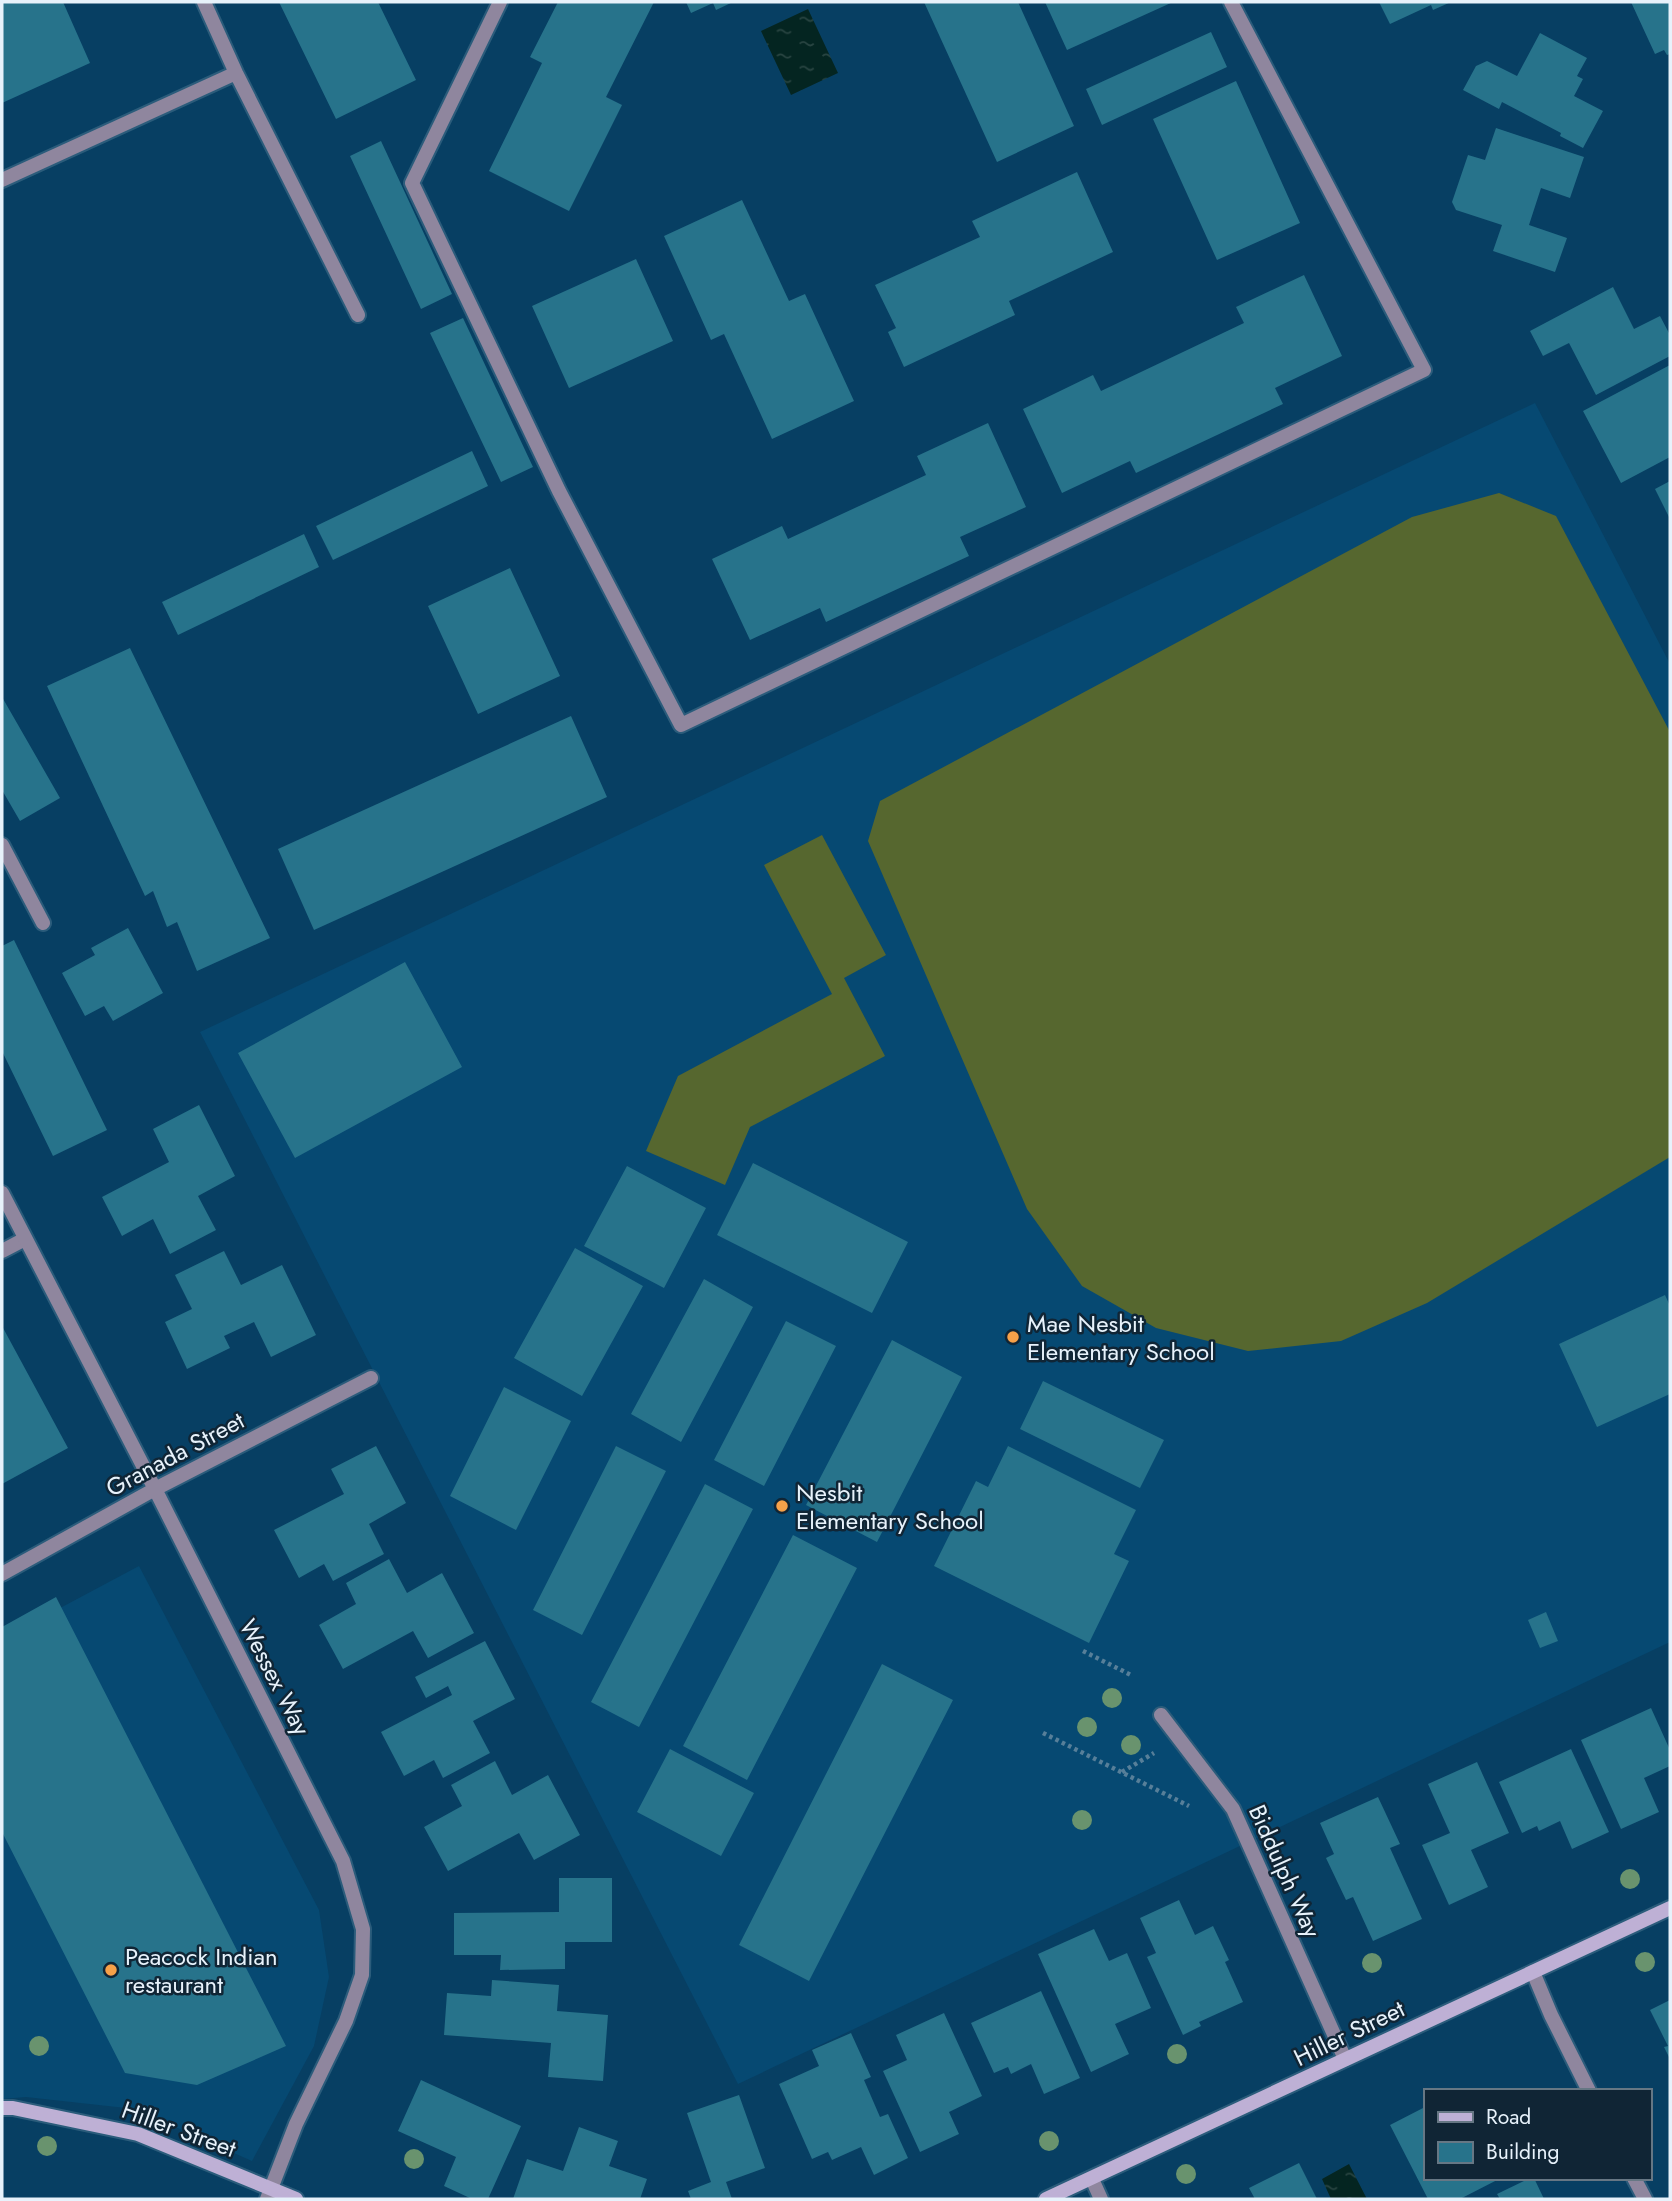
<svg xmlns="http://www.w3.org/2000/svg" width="1672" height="2201" viewBox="0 0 1672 2201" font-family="Jost,sans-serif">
	<defs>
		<pattern id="water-ripples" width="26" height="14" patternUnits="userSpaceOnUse" patternTransform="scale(1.75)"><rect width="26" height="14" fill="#042521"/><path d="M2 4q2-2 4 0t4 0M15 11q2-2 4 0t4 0" fill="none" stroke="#294542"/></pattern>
	</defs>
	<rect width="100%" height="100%" fill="#073f63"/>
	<path fill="#064972" d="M 1535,403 L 1670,664 L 1670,1642 L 738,2084 L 200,1032 Z
		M 139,1566 L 319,1910 L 329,1977 L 314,2046 L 252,2161 L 135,2109 L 26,2097 L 2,2099 L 2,1639 Z"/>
	<path fill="#56672f" d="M 1499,493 L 1556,516 L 1670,732 L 1670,1157 L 1427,1303 L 1341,1341 L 1248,1351 L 1156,1328 L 1082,1286 L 1027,1209 L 868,841 L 880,801 L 1412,517 Z
		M 822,835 L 886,955 L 844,978 L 885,1056 L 750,1127 L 725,1185 L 646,1151 L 678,1076 L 832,994 L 764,865 Z"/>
	<path fill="url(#water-ripples)" d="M 808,9 L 838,73 L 791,95 L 761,31 Z
		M 1349,2164 L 1367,2199 L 1331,2199 L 1322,2179 Z"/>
	<path fill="#27738b" d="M 2,2 L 63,2 L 90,63 L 2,103 Z
		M 279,2 L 378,2 L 416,80 L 336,119 Z
		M 558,2 L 654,2 L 606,97 L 622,105 L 569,211 L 489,171 L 542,63 L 530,57 Z
		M 686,2 L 733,2 L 716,10 L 713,3 L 691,13 Z
		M 924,2 L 1018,2 L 1074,126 L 997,162 Z
		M 1045,2 L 1173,2 L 1067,50 Z
		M 1379,2 L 1451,2 L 1433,10 L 1431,5 L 1390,24 Z
		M 1631,2 L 1670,2 L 1670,54 L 1667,55 L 1664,50 L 1655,54 Z
		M 1211,32 L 1227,67 L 1102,125 L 1086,89 Z
		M 1540,33 L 1587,58 L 1577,76 L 1583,79 L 1574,96 L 1603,111 L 1583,148 L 1560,136 L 1561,133 L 1502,102 L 1499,109 L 1463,90 L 1476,66 L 1487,61 L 1517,76 Z
		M 1236,81 L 1300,223 L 1217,260 L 1153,119 Z
		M 1496,128 L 1584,157 L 1570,198 L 1541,188 L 1529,225 L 1567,238 L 1555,272 L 1493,251 L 1502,225 L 1456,210 L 1452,202 L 1468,155 L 1485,160 Z
		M 381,141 L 452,294 L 421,309 L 350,156 Z
		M 1077,172 L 1113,252 L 1009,301 L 1015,315 L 904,367 L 888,332 L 896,328 L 875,285 L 980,237 L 972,221 Z
		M 742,200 L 789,301 L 805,294 L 854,401 L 772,439 L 724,334 L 711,340 L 664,236 Z
		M 636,259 L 673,341 L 569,388 L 532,306 Z
		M 1304,275 L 1342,356 L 1275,388 L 1283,404 L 1136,473 L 1130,461 L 1062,493 L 1023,409 L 1093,375 L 1101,391 L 1244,323 L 1236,307 Z
		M 1613,287 L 1634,329 L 1660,316 L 1670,335 L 1670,356 L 1596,395 L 1569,343 L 1543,356 L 1530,331 Z
		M 463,318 L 533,467 L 501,482 L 430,333 Z
		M 1670,365 L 1670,457 L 1621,483 L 1583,411 Z
		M 988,423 L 1026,507 L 960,537 L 969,556 L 826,622 L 820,608 L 750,640 L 712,559 L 782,526 L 788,539 L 926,475 L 917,456 Z
		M 472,451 L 488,486 L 333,560 L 316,526 Z
		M 1670,481 L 1670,519 L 1655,489 Z
		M 304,534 L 319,567 L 178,635 L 162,602 Z
		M 510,568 L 560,676 L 478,714 L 428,606 Z
		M 130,648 L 270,938 L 197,971 L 177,922 L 167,927 L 153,891 L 145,896 L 47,686 Z
		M 2,697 L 60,798 L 20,821 L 2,790 Z
		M 571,716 L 607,797 L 314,930 L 278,849 Z
		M 128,928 L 163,993 L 113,1021 L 104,1006 L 85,1016 L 62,973 L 95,955 L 91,948 Z
		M 14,940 L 107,1130 L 53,1156 L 2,1051 L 2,946 Z
		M 405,962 L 462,1067 L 295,1158 L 238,1053 Z
		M 199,1105 L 235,1176 L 198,1196 L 216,1230 L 170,1254 L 153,1219 L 122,1236 L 102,1197 L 169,1162 L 153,1129 Z
		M 753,1163 L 908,1242 L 872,1313 L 717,1235 Z
		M 627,1166 L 706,1208 L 664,1288 L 584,1246 Z
		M 575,1248 L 643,1286 L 582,1396 L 514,1358 Z
		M 224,1251 L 241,1285 L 282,1265 L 316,1335 L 271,1357 L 254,1322 L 224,1336 L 230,1348 L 187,1369 L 165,1322 L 192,1309 L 175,1275 Z
		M 704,1279 L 753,1307 L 681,1442 L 631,1414 Z
		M 1665,1295 L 1670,1306 L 1670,1394 L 1597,1427 L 1559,1344 Z
		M 786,1321 L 836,1346 L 764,1486 L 714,1460 Z
		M 2,1326 L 68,1448 L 2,1484 Z
		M 892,1340 L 962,1377 L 877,1542 L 806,1505 Z
		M 1043,1381 L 1164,1440 L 1140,1488 L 1020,1429 Z
		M 504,1387 L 571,1421 L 516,1530 L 450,1496 Z
		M 376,1446 L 406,1503 L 369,1524 L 384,1554 L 333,1581 L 324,1564 L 299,1578 L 274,1530 L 344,1494 L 331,1469 Z
		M 616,1446 L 666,1471 L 582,1635 L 533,1610 Z
		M 1008,1446 L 1136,1510 L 1114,1554 L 1129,1561 L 1089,1643 L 934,1566 L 976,1481 L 988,1487 Z
		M 705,1484 L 753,1509 L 639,1727 L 591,1702 Z
		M 793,1535 L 857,1568 L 747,1780 L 683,1746 Z
		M 389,1559 L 407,1593 L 442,1573 L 474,1633 L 428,1658 L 413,1631 L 343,1669 L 319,1625 L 356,1604 L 346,1583 Z
		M 56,1597 L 286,2046 L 197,2085 L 125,2073 L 2,1832 L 2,1627 Z
		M 1546,1612 L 1558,1641 L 1540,1648 L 1528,1620 Z
		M 485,1641 L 515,1699 L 473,1721 L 490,1753 L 443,1778 L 434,1760 L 404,1776 L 381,1732 L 452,1695 L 448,1686 L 426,1698 L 415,1677 Z
		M 882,1664 L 953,1700 L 809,1981 L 739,1945 Z
		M 1651,1708 L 1670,1750 L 1670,1766 L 1644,1778 L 1659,1812 L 1621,1829 L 1581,1740 Z
		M 670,1749 L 754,1793 L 721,1856 L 637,1812 Z
		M 1571,1749 L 1609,1832 L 1572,1849 L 1560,1821 L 1539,1831 L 1537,1826 L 1522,1833 L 1499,1782 Z
		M 495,1761 L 512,1795 L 548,1775 L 580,1835 L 534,1860 L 519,1833 L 448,1871 L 424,1827 L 462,1806 L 451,1785 Z
		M 1477,1762 L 1509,1833 L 1471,1850 L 1488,1887 L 1449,1905 L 1422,1845 L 1450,1833 L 1428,1784 Z
		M 1378,1797 L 1400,1844 L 1390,1848 L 1422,1919 L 1373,1941 L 1353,1897 L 1346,1900 L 1326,1858 L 1334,1854 L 1320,1823 Z
		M 559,1878 L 612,1878 L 612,1942 L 565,1942 L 565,1969 L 500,1970 L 501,1955 L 454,1955 L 454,1913 L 559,1912 Z
		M 1179,1900 L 1195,1935 L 1213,1926 L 1229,1960 L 1225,1962 L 1243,2002 L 1199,2022 L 1201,2026 L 1183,2035 L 1147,1957 L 1156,1953 L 1140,1918 Z
		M 1094,1929 L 1109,1961 L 1127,1953 L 1151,2008 L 1115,2024 L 1129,2054 L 1091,2072 L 1038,1954 Z
		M 492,1980 L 559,1985 L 557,2011 L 608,2015 L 603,2081 L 548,2077 L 551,2043 L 444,2035 L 447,1993 L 491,1996 Z
		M 1041,1991 L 1080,2078 L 1044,2094 L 1031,2064 L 1011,2074 L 1008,2067 L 994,2073 L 971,2023 Z
		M 1670,2000 L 1670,2059 L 1664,2047 L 1668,2046 L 1650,2010 Z
		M 944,2013 L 982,2096 L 949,2112 L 959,2134 L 920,2152 L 883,2071 L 907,2060 L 896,2035 Z
		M 851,2033 L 871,2077 L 864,2080 L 880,2117 L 888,2114 L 908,2158 L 874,2175 L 861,2147 L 832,2160 L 828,2152 L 812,2159 L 779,2084 L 819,2066 L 812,2050 Z
		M 421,2080 L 521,2126 L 488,2199 L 472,2199 L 444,2186 L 456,2157 L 398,2131 Z
		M 739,2095 L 765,2168 L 726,2182 L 732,2199 L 691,2199 L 688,2191 L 711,2182 L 687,2113 Z
		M 1425,2107 L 1425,2178 L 1501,2178 L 1460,2199 L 1428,2199 L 1390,2125 Z
		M 579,2127 L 618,2141 L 609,2166 L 647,2179 L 640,2199 L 513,2199 L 527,2159 L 563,2171 Z
		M 1299,2163 L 1317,2199 L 1255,2199 L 1249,2188 Z
		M 1530,2178 L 1534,2178 L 1544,2199 L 1500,2199 L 1497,2194 Z"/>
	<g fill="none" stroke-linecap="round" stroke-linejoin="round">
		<defs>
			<path id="lane" d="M 204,2 L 236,73 L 358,315
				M 500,2 L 412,183 L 559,491 L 681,725 L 1424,370 L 1231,2
				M 2,180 L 236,73
				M 2,845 L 43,923
				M 2,1251 L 25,1239"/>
			<path id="street" d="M 2,1193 L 155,1489 L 343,1861 L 363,1929 L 362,1975 L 346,2021 L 296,2124 L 267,2199
				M 2,1574 L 155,1489 L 371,1378
				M 1161,1715 L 1233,1809 L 1345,2059
				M 1533,1972 L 1551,2015 L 1589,2091
				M 1634,2178 L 1645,2199
				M 1092,2179 L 1101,2199"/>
			<path id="secondary" d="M 2,2108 L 13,2108 L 138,2134 L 296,2199
				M 1046,2199 L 1670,1908"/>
		</defs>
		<use href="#lane" stroke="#2b5c7b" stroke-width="18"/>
		<use href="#street" stroke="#2b5c7b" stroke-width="18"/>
		<use href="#secondary" stroke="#2b5c7b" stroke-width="18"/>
		<path stroke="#577f99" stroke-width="4.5" stroke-dasharray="3.5 3.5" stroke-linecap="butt" d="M 1083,1651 L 1133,1676
			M 1043,1733 L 1189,1806
			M 1122,1772 L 1154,1753"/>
		<use href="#lane" stroke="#8f869e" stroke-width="14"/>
		<use href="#street" stroke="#8f869e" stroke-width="14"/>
		<use href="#secondary" stroke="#beb0d5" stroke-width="14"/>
	</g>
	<g fill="#69936e">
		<circle cx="1112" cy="1698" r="10"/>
		<circle cx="1087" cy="1727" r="10"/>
		<circle cx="1131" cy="1745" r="10"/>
		<circle cx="1082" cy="1820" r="10"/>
		<circle cx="1630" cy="1879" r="10"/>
		<circle cx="1645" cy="1962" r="10"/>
		<circle cx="1372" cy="1963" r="10"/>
		<circle cx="39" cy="2046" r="10"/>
		<circle cx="1177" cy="2054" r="10"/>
		<circle cx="1049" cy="2141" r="10"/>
		<circle cx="47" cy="2146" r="10"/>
		<circle cx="414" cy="2159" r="10"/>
		<circle cx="1186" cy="2174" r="10"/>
	</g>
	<g fill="#f7a149" stroke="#102535" stroke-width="2.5">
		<circle cx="1013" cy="1337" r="7"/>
		<circle cx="782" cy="1506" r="7"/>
		<circle cx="111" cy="1970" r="7"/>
	</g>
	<g text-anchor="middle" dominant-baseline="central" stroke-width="5" stroke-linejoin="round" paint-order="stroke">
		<g font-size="24" fill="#e7f2fb" stroke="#102535" text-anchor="start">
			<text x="1027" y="1323">Mae Nesbit<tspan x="1027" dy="28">Elementary School</tspan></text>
			<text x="796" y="1492">Nesbit<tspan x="796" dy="28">Elementary School</tspan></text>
			<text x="125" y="1956">Peacock Indian<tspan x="125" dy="28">restaurant</tspan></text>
		</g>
		<g font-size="24" fill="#e7f2fb" stroke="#102535">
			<text transform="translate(175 1454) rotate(-28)">Granada Street</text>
			<text transform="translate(275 1677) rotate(63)">Wessex Way</text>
			<text transform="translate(1285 1871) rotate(66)">Biddulph Way</text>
			<text transform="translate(1349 2033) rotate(-26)">Hiller Street</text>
			<text transform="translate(179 2129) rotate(20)">Hiller Street</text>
		</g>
	</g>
	<rect width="1672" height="2201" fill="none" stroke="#e7f2fb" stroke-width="7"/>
	<rect x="1424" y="2089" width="228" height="91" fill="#102535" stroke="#667784" stroke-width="2"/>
	<rect x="1438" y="2112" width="35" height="10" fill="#beb0d5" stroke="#667784" stroke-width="2"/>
	<text x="1486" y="2124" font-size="21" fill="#e7f2fb">Road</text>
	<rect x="1438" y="2142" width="35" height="21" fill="#27738b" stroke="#667784" stroke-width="2"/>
	<text x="1486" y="2159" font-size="21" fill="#e7f2fb">Building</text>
</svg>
